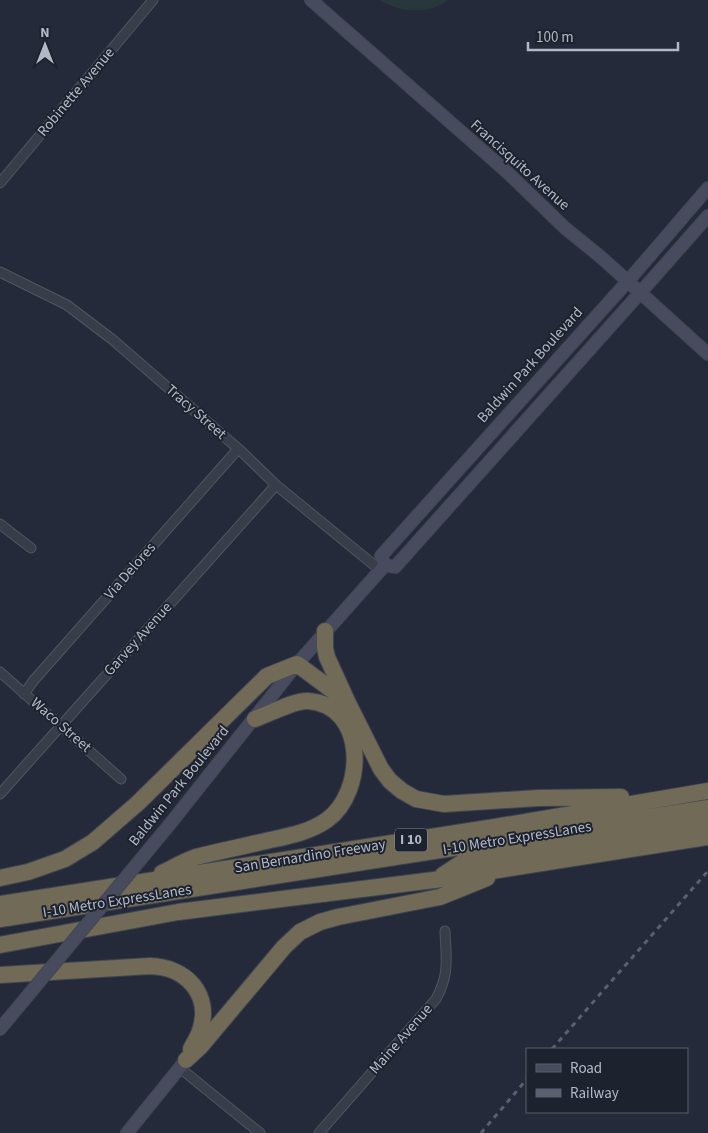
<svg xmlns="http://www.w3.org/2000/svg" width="708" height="1133" viewBox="0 0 708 1133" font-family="'Source Sans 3',sans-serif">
	<rect width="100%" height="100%" fill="#252a3a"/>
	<path fill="#28373c" d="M 380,0 L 448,0 C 429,15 400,13 380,0 Z"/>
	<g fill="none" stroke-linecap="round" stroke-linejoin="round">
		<defs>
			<path id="street" d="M 0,183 L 153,0
				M 0,272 L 67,305 L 113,340 L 242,452 L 276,485 L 380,570
				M 0,524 L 31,548
				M 0,672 L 121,779
				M 24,694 L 34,680 L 238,449
				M 0,794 L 276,485
				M 180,1068 L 260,1133
				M 319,1133 L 436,999 C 450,973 446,959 445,931"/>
			<path id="secondary" d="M 311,0 L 507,172 L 565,228 L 602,258 L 708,354
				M 385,565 L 381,556 L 628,281 L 708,188
				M 385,565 L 395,567 L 640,293 L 708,216
				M 170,824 L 297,664 L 385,565
				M 0,1029 L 30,993
				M 127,1133 L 186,1060"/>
			<path id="highway" d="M 325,631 L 325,648 L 327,657 L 347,701 L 381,769 L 390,781 L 402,791 L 416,799 L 444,804 L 538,798 L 621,797
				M 162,873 C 173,868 184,861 196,857 C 220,851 245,846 270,840 C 289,836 310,832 327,820 C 366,792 367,705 308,701 C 295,700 269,714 255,719
				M 443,875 L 466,860 L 708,821
				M 0,878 L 28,872 L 65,859 L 93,842 L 138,803 L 267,676 L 297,664 L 344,699
				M 0,904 L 495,827 L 708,791
				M 0,919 L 708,808
				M 0,945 L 178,912 L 434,880 L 708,837
				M 0,975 L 150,966 C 186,967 212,994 200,1031 C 198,1037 194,1043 191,1049
				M 186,1060 L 200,1047 L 284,947 L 300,932 L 320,922 L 338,917 L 440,897 L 487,878"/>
		</defs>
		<use href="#street" stroke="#505562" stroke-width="11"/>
		<use href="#secondary" stroke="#414653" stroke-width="14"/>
		<use href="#highway" stroke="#404552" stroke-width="18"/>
		<use href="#street" stroke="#383d4a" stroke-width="9"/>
		<use href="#secondary" stroke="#474b5d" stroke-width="12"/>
		<use href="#highway" stroke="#706a56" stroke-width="16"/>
		<path stroke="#5b6071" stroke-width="3" stroke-dasharray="5 5" stroke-linecap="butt" d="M 552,1049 L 708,871
			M 481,1133 L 527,1079"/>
		<defs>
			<path id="secondary-bridge" d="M 30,993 L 170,824"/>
		</defs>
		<use href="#secondary-bridge" stroke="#414653" stroke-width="14" stroke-linecap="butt"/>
		<use href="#secondary-bridge" stroke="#474b5d" stroke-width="12"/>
	</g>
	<g text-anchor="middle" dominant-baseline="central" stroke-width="4" stroke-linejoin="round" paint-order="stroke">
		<rect fill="#1d222f" stroke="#878b99" stroke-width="1" x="395" y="828.5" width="32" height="23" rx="4"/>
		<g font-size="14" font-weight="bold" fill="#b4b8c6">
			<text x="411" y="840">I 10</text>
		</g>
		<g font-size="15" fill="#b4b8c6" stroke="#1d222f">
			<text transform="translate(76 92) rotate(-50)">Robinette Avenue</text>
			<text transform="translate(520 165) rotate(42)">Francisquito Avenue</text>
			<text transform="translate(530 365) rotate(-48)">Baldwin Park Boulevard</text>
			<text transform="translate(196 412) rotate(41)">Tracy Street</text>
			<text transform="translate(130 571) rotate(-49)">Via Delores</text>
			<text transform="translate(138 639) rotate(-48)">Garvey Avenue</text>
			<text transform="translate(61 725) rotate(41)">Waco Street</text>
			<text transform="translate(179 786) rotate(-51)">Baldwin Park Boulevard</text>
			<text transform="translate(517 838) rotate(-9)">I-10 Metro ExpressLanes</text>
			<text transform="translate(310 856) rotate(-9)">San Bernardino Freeway</text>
			<text transform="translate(117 901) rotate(-9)">I-10 Metro ExpressLanes</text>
			<text transform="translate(401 1039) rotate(-49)">Maine Avenue</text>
		</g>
	</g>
	<rect x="526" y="1048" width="162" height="65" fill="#1d222f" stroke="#595e6b"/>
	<rect x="536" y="1064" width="25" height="8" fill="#474b5d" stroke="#595e6b"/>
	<text x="570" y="1073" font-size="15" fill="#b4b8c6">Road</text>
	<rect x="536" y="1089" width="25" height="8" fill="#5b6071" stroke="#595e6b"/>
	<text x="570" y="1098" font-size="15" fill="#b4b8c6">Railway</text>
	<g transform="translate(45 45)" stroke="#1d222f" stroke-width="4" paint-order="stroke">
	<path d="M0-4L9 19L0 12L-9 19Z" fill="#b4b8c6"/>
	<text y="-8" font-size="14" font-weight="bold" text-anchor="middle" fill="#b4b8c6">N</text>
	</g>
	<path d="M528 42v8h150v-8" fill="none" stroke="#b4b8c6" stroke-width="2.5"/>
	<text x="536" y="42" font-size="15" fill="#b4b8c6" stroke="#1d222f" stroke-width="4" paint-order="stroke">100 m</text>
</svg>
